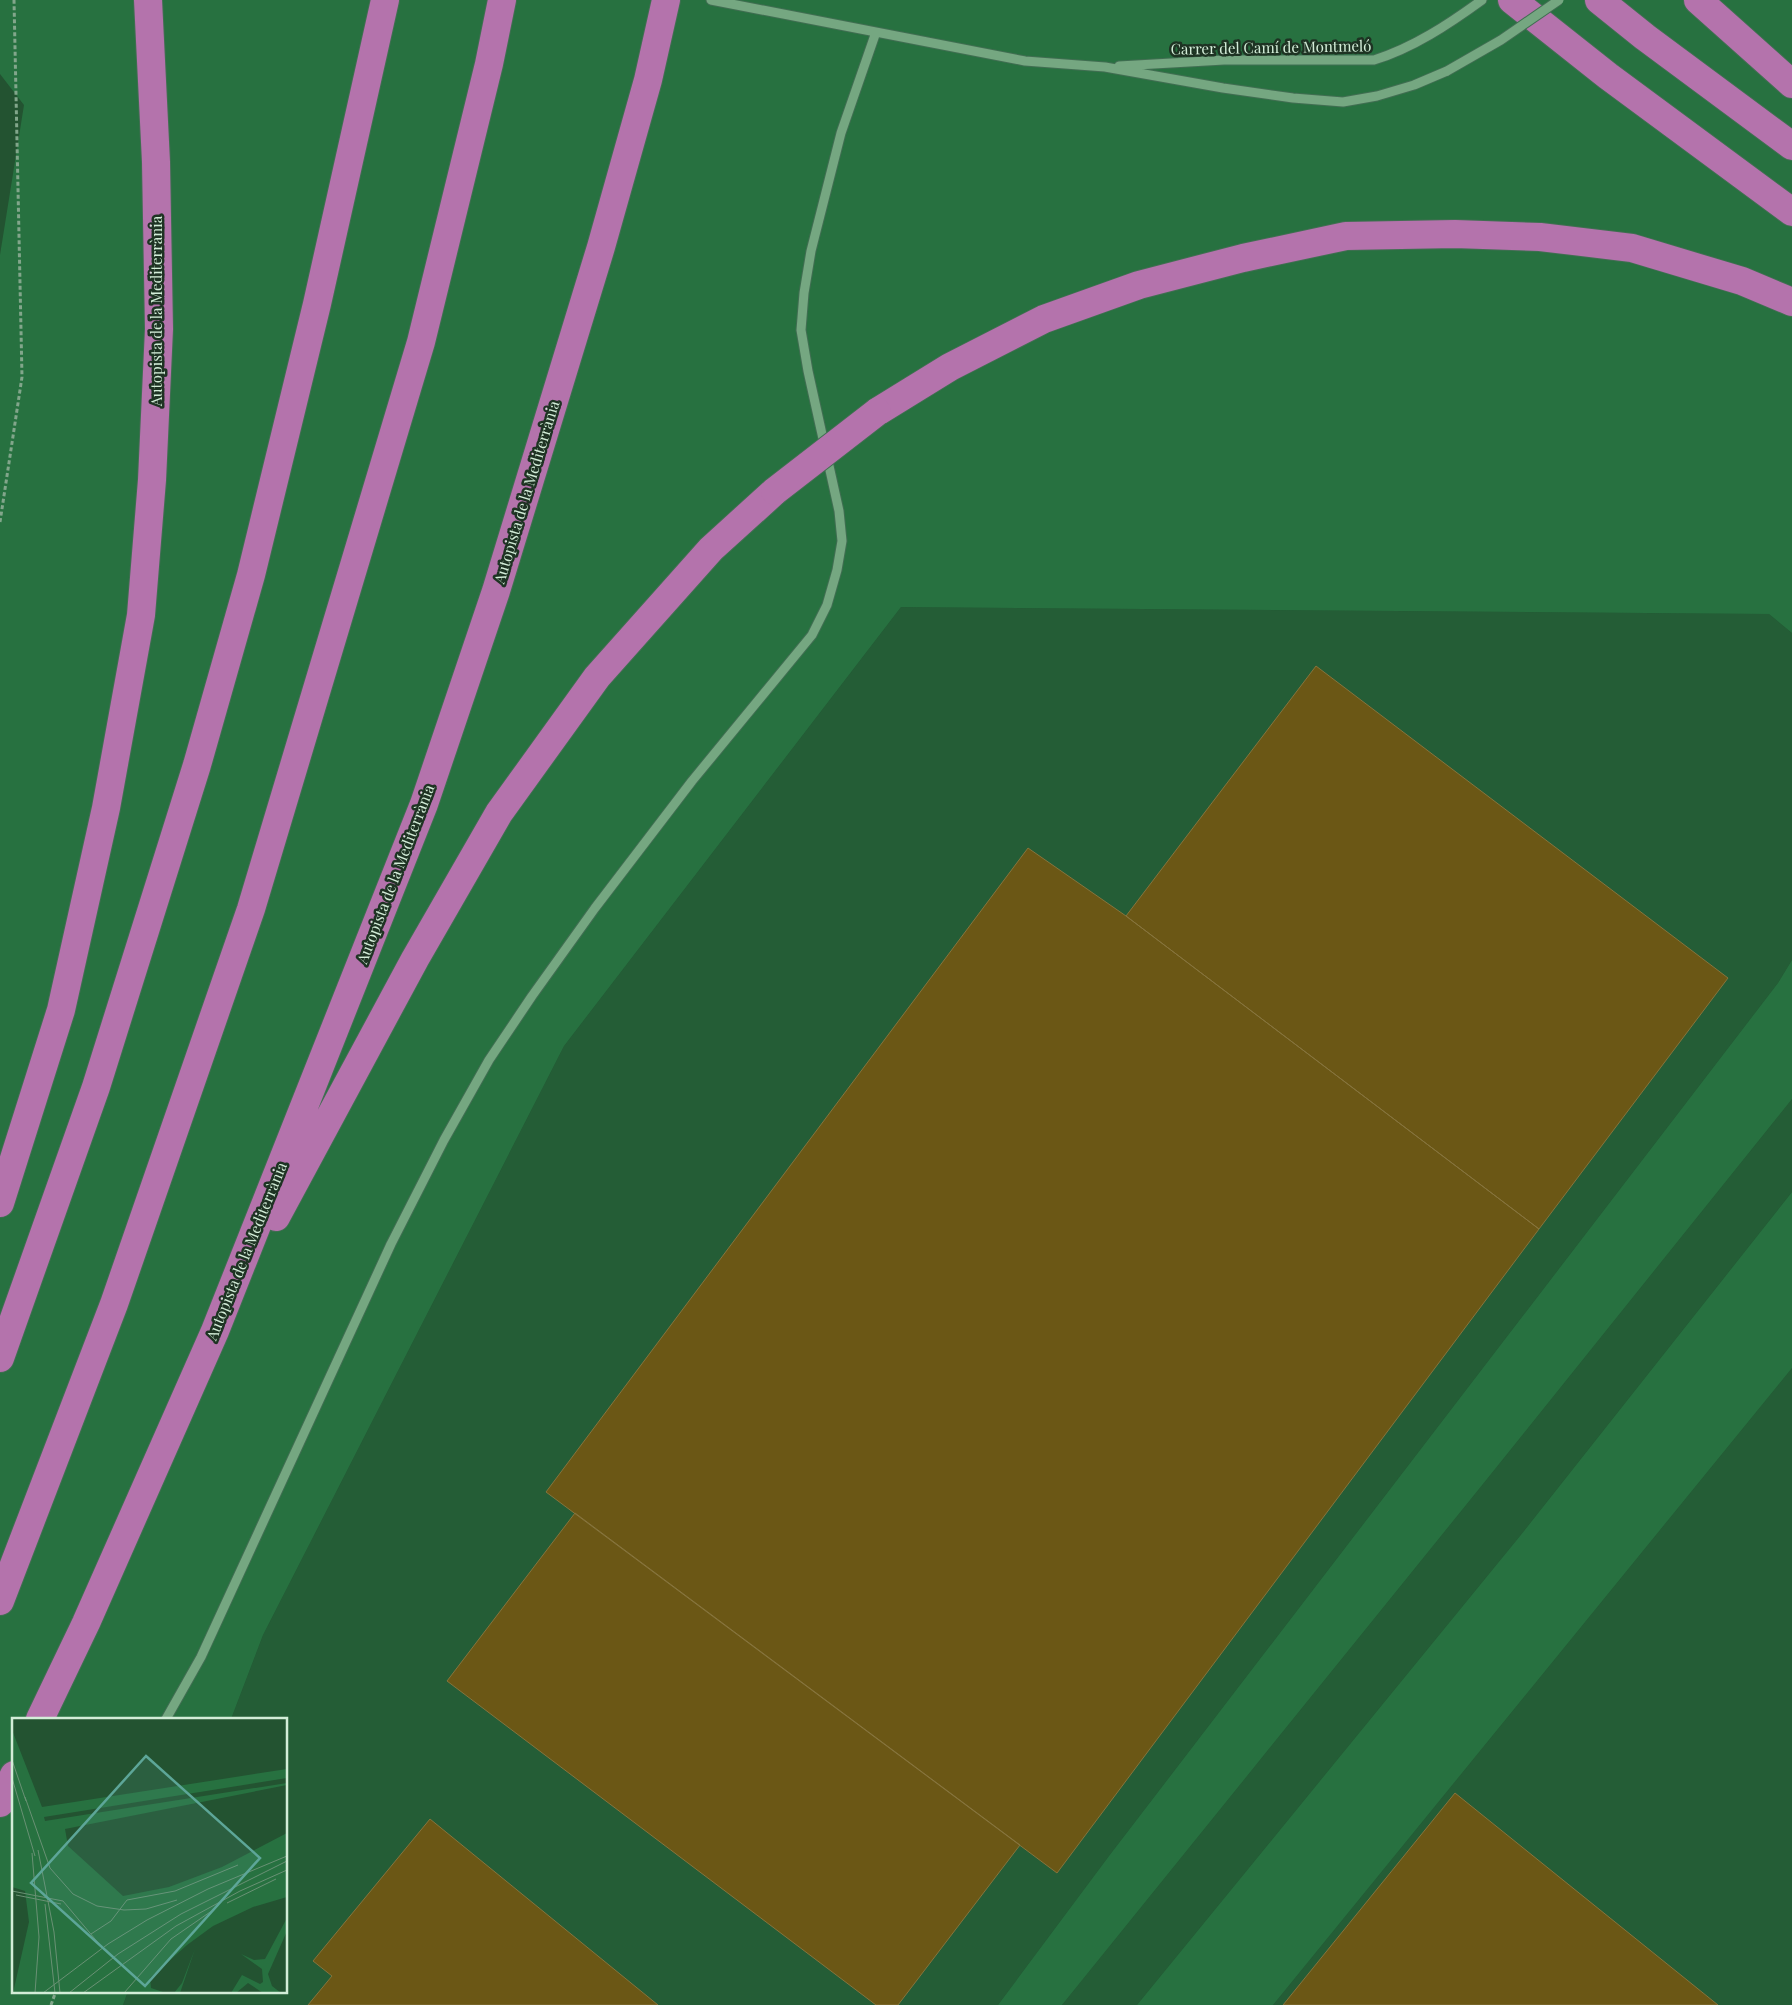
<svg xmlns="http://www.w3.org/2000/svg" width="1792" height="2005" viewBox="0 0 1792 2005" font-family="'Playfair Display',serif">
	<rect width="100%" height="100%" fill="#235331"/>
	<path fill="#245d36" d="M 901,607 L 1769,614 L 1792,633 L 1792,960 L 1778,983 L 1109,1856 L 998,2005 L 123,2005 L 128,1991 L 286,1991 L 286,1719 L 231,1719 L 263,1635 L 564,1046 Z
		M 1792,1099 L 1792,1192 L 1520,1536 L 1137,2005 L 1062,2005 L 1483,1484 Z
		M 1792,1368 L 1792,2005 L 1273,2005 Z"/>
	<path fill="#277140" d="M 0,0 L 1792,0 L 1792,633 L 1769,614 L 901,607 L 564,1046 L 263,1635 L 231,1719 L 14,1719 L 14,1991 L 128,1991 L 123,2005 L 0,2005 L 0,255 L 24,105 L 0,74 Z
		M 1792,960 L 1792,1099 L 1483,1484 L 1062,2005 L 998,2005 L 1109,1856 L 1778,983 Z
		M 1792,1192 L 1792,1368 L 1273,2005 L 1137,2005 L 1520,1536 Z"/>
	<path fill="#6b5715" stroke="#86743d" d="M 1316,666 L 1728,978 L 1539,1229 L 1126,916 Z
		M 1028,848 L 1126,916 L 1539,1229 L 1057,1873 L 546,1492 Z
		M 575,1513 L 1020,1845 L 898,2005 L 876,2005 L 447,1681 Z
		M 1455,1793 L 1718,2005 L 1283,2005 Z
		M 430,1819 L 658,2005 L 308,2005 L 332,1976 L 313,1961 Z"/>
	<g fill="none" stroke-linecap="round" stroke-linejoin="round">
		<defs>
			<path id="minor" d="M 711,0 L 1025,61 L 1105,67 L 1223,88 L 1293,98 L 1343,102 L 1377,96 L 1414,85 L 1447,71
				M 1119,66 L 1224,60 L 1374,60 C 1413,48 1449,24 1482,0
				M 166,1719 L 201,1657 L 391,1244 L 444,1140 L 489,1060 L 532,996 L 595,908 L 692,781 L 812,635 L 827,605 L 837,570 L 842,541 L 839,511 L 808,371 L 801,330 L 804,293 L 811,251 L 841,133 L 876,32"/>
			<path id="highway" d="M 1512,0 L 1608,76 L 1792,212
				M 1599,0 L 1645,37 L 1792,146
				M 1698,0 L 1792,84
				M 877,412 L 950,367 L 1044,319 L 1139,285 L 1243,258 L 1346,236 L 1455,234 L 1540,237 L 1632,248 L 1742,281 L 1792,302
				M 0,1203 L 61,1010 L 106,808 L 141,615 L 152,480 L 159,329 L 156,162 L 148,0
				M 276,1217 L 415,959 L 499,813 L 597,677 L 711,549 L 775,491
				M 0,1358 L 96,1087 L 197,765 L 251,575 L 317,304 L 385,0
				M 0,1601 L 114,1304 L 251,909 L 421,342 L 489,64 L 502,0
				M 40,1719 L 86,1623 L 215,1331 L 424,804 L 496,591 L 601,247 L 648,80 L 666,0
				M 0,1803 L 14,1775"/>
		</defs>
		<use href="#minor" stroke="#416e52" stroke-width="11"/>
		<use href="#highway" stroke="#416e52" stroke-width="30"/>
		<path stroke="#82a68b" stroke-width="3" stroke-dasharray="4 2.5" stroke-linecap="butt" d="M 0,522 L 22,377 L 14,0
			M 51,2005 L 56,1991"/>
		<use href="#minor" stroke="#75a781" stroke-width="9"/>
		<use href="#highway" stroke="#b473ac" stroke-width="28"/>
		<defs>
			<path id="minor-bridge" d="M 1447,71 L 1501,40 L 1559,0"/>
			<path id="highway-bridge" d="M 775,491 L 877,412"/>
		</defs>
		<use href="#minor-bridge" stroke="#416e52" stroke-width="11" stroke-linecap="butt"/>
		<use href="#highway-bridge" stroke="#416e52" stroke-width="30" stroke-linecap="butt"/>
		<use href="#minor-bridge" stroke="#75a781" stroke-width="9"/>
		<use href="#highway-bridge" stroke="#b473ac" stroke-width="28"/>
	</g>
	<g text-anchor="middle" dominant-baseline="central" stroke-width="5" stroke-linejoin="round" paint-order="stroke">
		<g font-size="15" fill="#d3edd8" stroke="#1e3323">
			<text transform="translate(1271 47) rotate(-1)">Carrer del Camí de Montmeló</text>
			<text transform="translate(156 311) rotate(-90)">Autopista de la Mediterrània</text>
			<text transform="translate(526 492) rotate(-73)">Autopista de la Mediterrània</text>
			<text transform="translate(395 874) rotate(-69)">Autopista de la Mediterrània</text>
			<text transform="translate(246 1251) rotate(-68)">Autopista de la Mediterrània</text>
		</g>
	</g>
	<g transform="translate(12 1718)">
		<rect width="275" height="275" fill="#235331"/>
		<path d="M 0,12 L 30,89 L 275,51 L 275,60 L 32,99 L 33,103 L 275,65 L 275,67 L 53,111 L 56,128 L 111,178 L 157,169 L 210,149 L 275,115 L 275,179 L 241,189 L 201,208 L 175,227 L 138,260 L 139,270 L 154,275 L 1,275 L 17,204 L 13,173 L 0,169 ZM 275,200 L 275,213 L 256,256 L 260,268 L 269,275 L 251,275 L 236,265 L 224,275 L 219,275 L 230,257 L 248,266 L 251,264 L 250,251 L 229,236 L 242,242 L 253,241 ZM 183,231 L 168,275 L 162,275 L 170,265 Z" fill="#277140"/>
		<path fill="none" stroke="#699174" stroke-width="1" d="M 0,42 L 14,83M 0,60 L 23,138M 13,79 L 38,150 L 61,176 L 85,188 L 112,192 L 134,191 L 165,182M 26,132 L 42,214 L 48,275M 20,135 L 27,219 L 23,275M 0,173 L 51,183 L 88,227M 4,177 L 49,186M 215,185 L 264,161M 33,186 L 43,275M 79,216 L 99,203 L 115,182 L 163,173 L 226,147M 31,275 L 96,226 L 135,202 L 196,171 L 275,138M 57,275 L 106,236 L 169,196 L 275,143M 71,275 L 164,208 L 228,173 L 275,152M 112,275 L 159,221 L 201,192"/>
		<path fill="#5da698" fill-opacity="0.15" stroke="#5da698" stroke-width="2.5" d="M 134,38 L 248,140 L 133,268 L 19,165 Z"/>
		<rect width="275" height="275" fill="none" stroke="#d3edd8" stroke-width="2.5"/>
	</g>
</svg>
